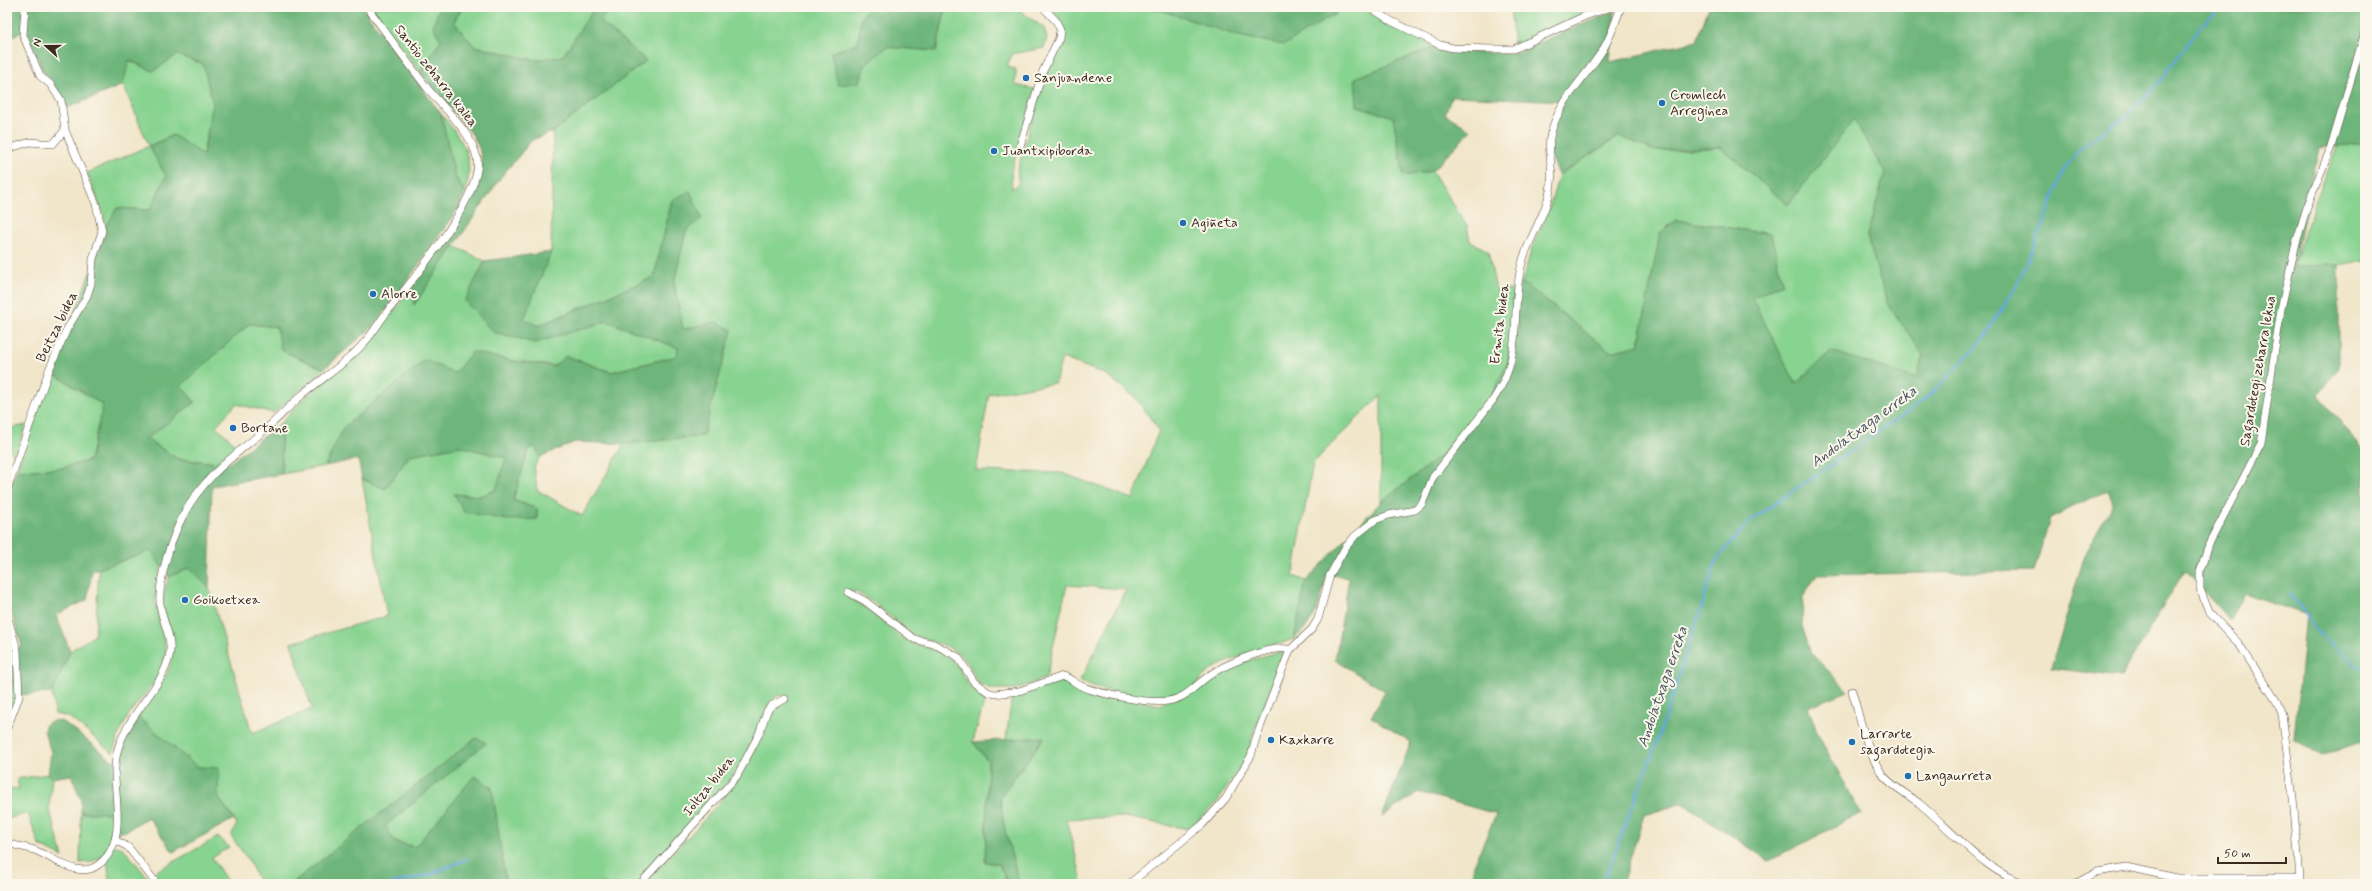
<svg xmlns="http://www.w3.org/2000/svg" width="2372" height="891" viewBox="0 0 2372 891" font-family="Mynerve,sans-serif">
	<rect width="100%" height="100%" fill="#fbf7ec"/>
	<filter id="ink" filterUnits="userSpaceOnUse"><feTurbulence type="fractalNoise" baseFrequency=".025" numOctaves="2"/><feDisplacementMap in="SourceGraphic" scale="8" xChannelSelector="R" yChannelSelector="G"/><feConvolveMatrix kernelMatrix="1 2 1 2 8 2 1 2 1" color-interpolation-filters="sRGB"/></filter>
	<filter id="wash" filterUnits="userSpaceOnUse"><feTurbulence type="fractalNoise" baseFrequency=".012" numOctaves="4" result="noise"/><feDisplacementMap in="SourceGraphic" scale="16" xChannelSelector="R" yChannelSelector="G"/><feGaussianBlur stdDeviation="0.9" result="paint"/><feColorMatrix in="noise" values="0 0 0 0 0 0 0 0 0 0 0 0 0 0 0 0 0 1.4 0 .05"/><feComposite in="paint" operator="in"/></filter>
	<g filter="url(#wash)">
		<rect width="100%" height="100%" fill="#f1e6ca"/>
		<path fill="#87d390" stroke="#617e57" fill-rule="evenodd" d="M 370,7 L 440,7 L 433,27 L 441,40 L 420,72 Z
			M 462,7 L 595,7 L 563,56 L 535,60 L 474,46 L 454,22 Z
			M 611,7 L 869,7 L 861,18 L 858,43 L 860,81 L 865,64 L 887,47 L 936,51 L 946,7 L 1015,7 L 1044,28 L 1047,38 L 1044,48 L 1012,54 L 1007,67 L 1016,69 L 1015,85 L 1035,89 L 1011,172 L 1012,189 L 1019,183 L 1017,172 L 1021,158 L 1046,70 L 1062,39 L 1063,30 L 1059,18 L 1049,7 L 1139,7 L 1163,11 L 1335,15 L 1338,7 L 1361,7 L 1387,23 L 1436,47 L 1355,78 L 1393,117 L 1404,176 L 1432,171 L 1467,226 L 1470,241 L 1488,251 L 1496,290 L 1514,290 L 1508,361 L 1491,398 L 1438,458 L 1381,502 L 1381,395 L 1313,463 L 1293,576 L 1306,581 L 1294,639 C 1267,648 1241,655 1216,667 C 1204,673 1198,684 1187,691 C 1162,708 1107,692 1080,681 L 1126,589 L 1067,585 L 1046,678 L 1016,689 L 991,689 L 978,683 L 968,663 L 961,655 L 946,646 L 913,635 L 874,603 L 855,591 L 848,597 L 868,609 L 899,636 L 912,643 L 938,651 L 952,660 L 959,668 L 970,687 L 985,699 L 973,742 L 988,761 L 985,862 L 999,864 L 1008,884 L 843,884 L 839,879 L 828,884 L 643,884 C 682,842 728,801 755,750 C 766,728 762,714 786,701 L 785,695 L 777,696 L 768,705 L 744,759 L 731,778 L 637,884 L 506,884 L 492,788 L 475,776 L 415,847 L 395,842 L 385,826 L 486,743 L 291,884 L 260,884 L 249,861 L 231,836 L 237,824 L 218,797 L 219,768 L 197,767 L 138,717 C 153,697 171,676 173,649 C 175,632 162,618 163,601 C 163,593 167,584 169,577 L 189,568 L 209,588 L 252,733 L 312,709 L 291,643 L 387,616 L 362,479 L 385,489 L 410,455 L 460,446 L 506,458 L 496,490 L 480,496 L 455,494 L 537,519 L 537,509 L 513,500 L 529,449 L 535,447 L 540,457 L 534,467 L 537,490 L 582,516 L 624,444 L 703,436 L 716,322 L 683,329 L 674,283 L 686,231 L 672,200 L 654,277 L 538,326 L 523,320 L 551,252 L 553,132 L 646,61 L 600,21 ZM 1062,358 L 1105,374 L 1135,397 L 1159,430 L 1133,499 L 1062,473 L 976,471 L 989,394 L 1055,383 Z
			M 1510,7 L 1597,7 L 1514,46 Z
			M 177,55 L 203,63 L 213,104 L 203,155 L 173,135 L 149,146 L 166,176 L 150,210 L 117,208 L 106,227 L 103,213 L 87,173 L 149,146 L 123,85 L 128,60 L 153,71 Z
			M 441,114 C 464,143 475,155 465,193 L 455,176 Z
			M 1854,118 L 1885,173 L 1867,236 L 1887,302 L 1923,354 L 1917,379 L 1831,351 L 1796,384 L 1751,298 L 1782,283 L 1771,234 L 1676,220 L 1660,233 L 1639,345 L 1611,352 L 1522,282 L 1533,244 L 1548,212 L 1559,175 L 1620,136 L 1656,151 L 1720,147 L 1788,205 Z
			M 2365,143 L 2365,260 L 2339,265 L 2294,266 L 2312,210 L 2337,146 Z
			M 454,246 L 485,261 L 465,301 L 535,343 L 607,321 L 679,348 L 677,356 L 611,372 L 566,356 L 554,366 L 514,361 L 456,373 L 344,427 L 325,466 L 282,474 L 281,423 L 305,397 L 369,343 L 412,288 L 414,305 Z
			M 249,324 L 277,327 L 281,350 L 324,369 L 274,413 L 236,404 L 216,426 L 237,446 L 217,463 L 178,459 L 146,439 L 195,402 L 180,386 Z
			M 51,372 L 103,405 L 90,460 L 62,468 L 16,471 Z
			M 26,425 L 15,457 L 7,445 L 7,429 Z
			M 151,550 L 161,566 L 155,602 L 166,650 L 163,664 L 157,679 L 129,714 L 118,736 L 113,753 L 69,717 L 55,714 L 52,693 L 70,651 L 95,635 L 99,569 Z
			M 1277,652 L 1282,652 L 1284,655 L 1253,734 L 1248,756 L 1218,801 L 1189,829 L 1124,817 L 1066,819 L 1083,884 L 1019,884 L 1004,826 L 1000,797 L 1044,738 L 1006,740 L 1012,695 L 1054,680 L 1063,680 L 1078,688 L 1160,705 L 1231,666 Z
			M 7,676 L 21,695 L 7,710 Z
			M 48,774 L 52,778 L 49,808 L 63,857 L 39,845 L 28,813 L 7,819 L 7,788 L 19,789 L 17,779 Z
			M 115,812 L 109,844 L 123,848 L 153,884 L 109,884 L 108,865 L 101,857 L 92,862 L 80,863 L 81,813 Z
			M 218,837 L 229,847 L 212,858 L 229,884 L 161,884 L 153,873 Z"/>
		<path fill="#6db57a" stroke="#54704c" d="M 7,7 L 362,7 L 441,114 L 455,176 L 465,193 L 457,210 L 377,323 L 324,369 L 281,350 L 277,327 L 249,324 L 181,386 L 195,402 L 146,439 L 178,459 L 228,464 L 281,423 L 282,474 L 212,486 L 209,588 L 189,568 L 169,577 L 151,551 L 92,571 L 87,600 L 56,615 L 70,651 L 52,693 L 21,695 L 7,676 L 7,657 L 22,646 L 7,599 L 7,495 L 16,471 L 62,468 L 90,460 L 103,405 L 51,372 L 104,237 L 106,227 L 117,208 L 150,210 L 166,176 L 149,146 L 173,135 L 203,155 L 213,104 L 203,64 L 177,55 L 153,71 L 129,60 L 123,85 L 67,108 L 52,81 L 43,72 L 26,30 L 7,39 Z
			M 440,7 L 462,7 L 454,22 L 474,46 L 535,60 L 563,56 L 595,7 L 611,7 L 600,21 L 646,61 L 553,132 L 532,140 L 501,177 L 414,305 L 412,288 L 474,194 C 492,150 475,136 447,105 C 437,95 429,83 420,72 L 441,40 L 433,27 Z
			M 869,7 L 946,7 L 936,51 L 887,47 L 865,64 L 860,82 L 838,85 L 831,53 L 858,43 L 861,18 Z
			M 1139,7 L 1338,7 L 1335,14 L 1284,45 L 1238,36 L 1163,11 Z
			M 1709,7 L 2365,7 L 2365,143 L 2319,148 L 2294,266 L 2339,265 L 2339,367 L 2319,395 L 2365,453 L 2365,741 L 2320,756 L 2294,739 L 2306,615 L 2245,593 L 2229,620 L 2185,570 L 2121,677 L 2051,668 L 2086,551 L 2113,503 L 2108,490 L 2050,518 L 2034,571 L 1817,575 L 1803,597 L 1802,626 L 1811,653 L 1848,691 L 1808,707 L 1818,735 L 1861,813 L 1769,861 L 1683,803 L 1644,815 L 1622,884 L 1470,884 L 1474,865 L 1496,814 L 1418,792 L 1382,817 L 1411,742 L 1371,717 L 1385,691 L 1335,660 L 1349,578 L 1327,574 C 1320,602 1318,619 1294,639 L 1306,581 L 1381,502 L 1438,458 L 1491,398 L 1508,361 L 1514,290 L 1522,282 L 1611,352 L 1639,345 L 1660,233 L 1676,220 L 1771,234 L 1782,283 L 1752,298 L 1796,384 L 1831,351 L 1917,379 L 1923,355 L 1887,302 L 1867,236 L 1885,173 L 1854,119 L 1788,205 L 1720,147 L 1655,151 L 1619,136 L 1559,175 L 1547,146 L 1564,101 L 1452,96 L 1445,114 L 1471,130 L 1432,171 L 1404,176 L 1393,117 L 1357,106 L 1355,78 L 1436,47 L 1453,52 L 1514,53 L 1615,11 L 1610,62 L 1697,41 Z
			M 690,191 L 702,218 L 686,231 L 674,283 L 683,329 L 716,322 L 732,330 L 703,436 L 624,444 L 575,442 L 540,457 L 535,447 L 529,449 L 513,500 L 537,509 L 537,519 L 507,520 L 464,512 L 454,494 L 480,496 L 496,490 L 506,458 L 460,446 L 410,455 L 385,489 L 362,479 L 358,459 L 325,466 L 344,427 L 425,360 L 455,373 L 472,352 L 514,361 L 554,366 L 566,356 L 611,372 L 677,356 L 678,348 L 607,321 L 535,343 L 493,332 L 465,301 L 485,261 L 551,252 L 524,319 L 538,326 L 654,277 L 672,200 Z
			M 138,717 L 197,767 L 219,768 L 218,797 L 234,819 L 173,852 L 148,817 L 126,831 L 113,834 L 114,813 L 81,813 L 81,799 L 71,775 L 52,778 L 48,774 L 51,752 L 44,731 L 46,724 L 56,720 L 65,723 L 113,761 L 120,760 L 124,745 Z
			M 1044,737 L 1000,797 L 1004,826 L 1019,884 L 1008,884 L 999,864 L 985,862 L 988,761 L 973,742 Z
			M 476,738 L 486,743 L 385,826 L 395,842 L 415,847 L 474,776 L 492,788 L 506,884 L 291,884 Z"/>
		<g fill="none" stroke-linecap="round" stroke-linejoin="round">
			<path stroke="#62a8d8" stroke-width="2.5" d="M 2290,593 L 2318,632 L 2365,673
				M 389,884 L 429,875 L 467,859
				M 1603,884 L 1659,736 L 1717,559 L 1750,521 L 1920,403 L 1936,389 L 1983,339 L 2018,283 L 2039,235 L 2064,169 L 2082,147 L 2128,114 L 2162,79 L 2200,27 L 2222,7"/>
		</g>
	</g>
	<g filter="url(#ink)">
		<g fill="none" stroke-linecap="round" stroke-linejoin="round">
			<defs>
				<path id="minor" d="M 1370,7 L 1391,21 L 1440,45 L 1453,48 L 1493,49 L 1514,49 L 1585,16 L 1611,7
					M 1020,146 L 1043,71 L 1059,38 L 1060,29 L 1056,21 L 1043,7
					M 7,149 L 30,142 L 53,144 L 65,130 L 61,100 L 50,84 L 40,76 L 23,35 L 25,7
					M 7,489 L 49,370 L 67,329 L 87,296 L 91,284 L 93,259 L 102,231 L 96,204 L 65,130
					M 848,592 L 865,601 L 914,639 L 934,644 L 958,657 L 974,682 L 988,692 L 995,694 L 1019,691 L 1063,676 C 1070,678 1075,683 1081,686 C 1099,694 1149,704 1168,701 C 1189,698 1198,681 1216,671 C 1230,663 1276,643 1290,650
					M 7,615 L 17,650 L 19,697 L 7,728
					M 1852,691 C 1860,718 1866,750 1882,774 C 1891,786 1909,795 1920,804 C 1951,829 1988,875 2027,884
					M 115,840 L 128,847 L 157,884
					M 7,843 C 16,846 25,847 34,850 C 52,856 78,880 98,865 C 128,844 114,799 115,769 C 115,758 118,746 123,736 C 135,707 165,684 170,652 C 172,635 161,620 160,603 C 158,578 172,537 183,516 C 201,480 231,458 260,434 C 275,422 288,407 302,395 C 322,378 346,364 363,344 C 372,335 379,322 387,312 C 410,283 485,194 477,158 C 471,131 445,110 428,89 C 407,62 387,34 367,7
					M 640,884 L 737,776 L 759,734 L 767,711 L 771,706 L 785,699
					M 1129,884 L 1202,825 L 1226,798 L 1251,756 L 1256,738 L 1290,650 L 1312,629 L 1318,619 L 1330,575 L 1345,548 L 1355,536 L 1375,520 L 1389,515 L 1415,510 L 1422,504 L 1433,477 L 1493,400 C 1498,392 1504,383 1507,373 C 1520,339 1512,298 1522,263 C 1529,236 1548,212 1551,184 C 1554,167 1546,149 1551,133 C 1559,101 1583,80 1600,54 C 1610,40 1615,23 1621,7
					M 2075,884 L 2097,872 L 2127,867 L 2176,878 L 2300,878
					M 2298,884 L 2300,878 L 2293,798 L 2282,714 L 2277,702 L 2239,644 L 2209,612 L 2200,589 L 2200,571 L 2209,544 L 2261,444 L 2281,309 L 2296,243 L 2307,207 L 2331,147 L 2365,32"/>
			</defs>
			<use href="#minor" stroke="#564638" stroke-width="8"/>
			<use href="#minor" stroke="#fff" stroke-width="7"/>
		</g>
	</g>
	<g fill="#1f6fb2" stroke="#fbf7ec" stroke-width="1.5">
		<circle cx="1026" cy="78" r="4"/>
		<circle cx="1662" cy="103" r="4"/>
		<circle cx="994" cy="151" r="4"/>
		<circle cx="1183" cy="223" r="4"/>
		<circle cx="373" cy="294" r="4"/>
		<circle cx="233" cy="428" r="4"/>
		<circle cx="185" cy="600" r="4"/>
		<circle cx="1271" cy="740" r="4"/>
		<circle cx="1852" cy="742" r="4"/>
		<circle cx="1908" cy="776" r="4"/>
	</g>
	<g text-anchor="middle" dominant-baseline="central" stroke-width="4" stroke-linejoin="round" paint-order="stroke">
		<g font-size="14" fill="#3b2a1e" stroke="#fbf7ec">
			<text transform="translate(436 76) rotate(52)">Santio zeharra kalea</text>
			<text transform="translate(1500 324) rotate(-83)">Ermita bidea</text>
			<text transform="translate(57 327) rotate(-64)">Beitza bidea</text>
			<text transform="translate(2258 371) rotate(-80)">Sagardotegi zeharra lekua</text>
			<text transform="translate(709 786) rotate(-51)">Ioltza bidea</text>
		</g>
		<g font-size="14" fill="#3b2a1e" stroke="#fbf7ec" text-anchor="start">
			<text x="1034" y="78">Sanjuandene</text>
			<text x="1670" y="95">Cromlech<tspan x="1670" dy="16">Arreginea</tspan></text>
			<text x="1002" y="151">Juantxipiborda</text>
			<text x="1191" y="223">Agiñeta</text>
			<text x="381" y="294">Alorre</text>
			<text x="241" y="428">Bortane</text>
			<text x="193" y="600">Goikoetxea</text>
			<text x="1860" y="734">Larrarte<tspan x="1860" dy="16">sagardotegia</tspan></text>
			<text x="1279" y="740">Kaxkarre</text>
			<text x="1916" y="776">Langaurreta</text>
		</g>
		<g font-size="15" font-style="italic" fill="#49565f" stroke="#fbf7ec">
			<text transform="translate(1864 427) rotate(-36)">Andolatxaga erreka</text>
			<text transform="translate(1663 687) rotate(-71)">Andolatxaga erreka</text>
		</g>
	</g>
	<rect width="2372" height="891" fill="none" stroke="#fbf7ec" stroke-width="24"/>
	<g transform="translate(46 46) rotate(291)" stroke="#fbf7ec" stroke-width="3" paint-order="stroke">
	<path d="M0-3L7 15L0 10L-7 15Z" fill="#3b2a1e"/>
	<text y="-6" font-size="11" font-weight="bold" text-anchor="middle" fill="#3b2a1e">N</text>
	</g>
	<path d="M2218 857v6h68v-6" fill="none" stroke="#3b2a1e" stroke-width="2"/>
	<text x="2224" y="857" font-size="12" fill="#3b2a1e" stroke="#fbf7ec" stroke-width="3" paint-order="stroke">50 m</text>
</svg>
